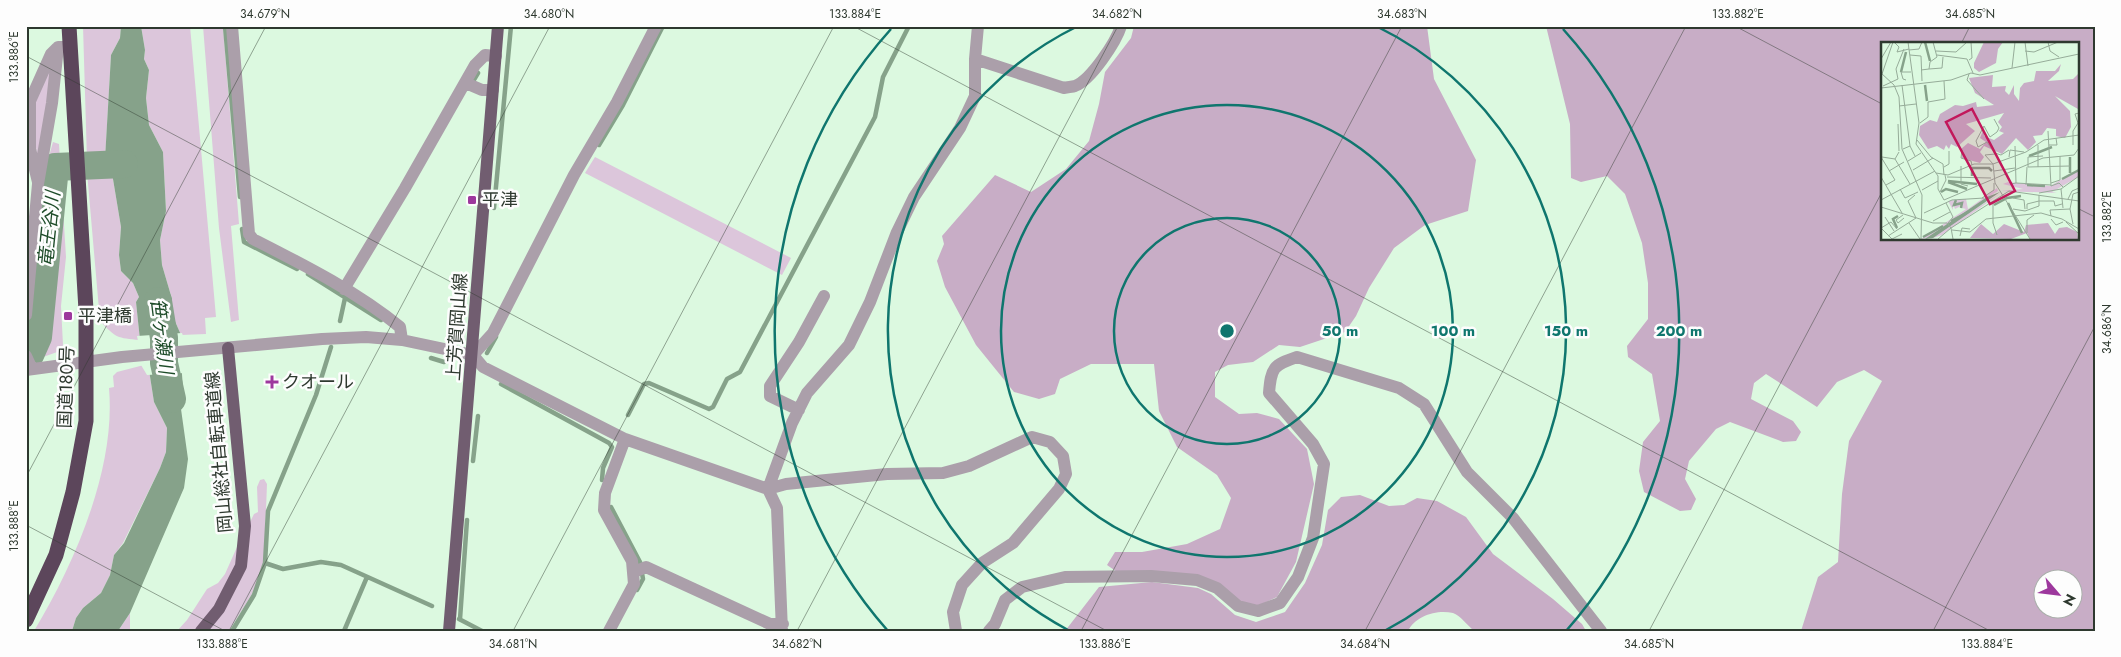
<svg xmlns="http://www.w3.org/2000/svg" width="2121" height="657" viewBox="0 0 2121 657" font-family="Jost,'Noto Sans JP',sans-serif">
	<rect width="100%" height="100%" fill="#dcf9e0"/>
	<path fill="#dcc6db" d="M 83,26 L 121,26 L 120,38 L 111,55 L 105,160 L 87,161 Z
		M 141,26 L 190,26 L 216,317 L 205,318 L 206,334 L 181,335 L 174,319 L 167,310 L 172,299 L 162,265 L 160,240 L 166,211 L 163,152 L 149,125 L 146,98 L 149,70 L 144,59 L 145,50 Z
		M 203,26 L 223,26 L 239,224 L 231,226 L 239,320 L 231,322 L 219,228 Z
		M 53,56 L 39,167 L 34,135 L 33,102 Z
		M 53,142 L 59,144 L 66,257 L 61,306 L 63,345 L 60,351 L 32,361 L 27,349 L 41,185 Z
		M 595,157 L 791,258 L 782,275 L 585,173 Z
		M 87,172 L 112,173 L 121,227 L 119,255 L 121,271 L 133,283 L 139,297 L 136,302 L 140,340 C 117,338 116,338 100,321 Z
		M 144,365 L 149,370 L 154,402 L 167,428 L 166,452 L 160,468 L 123,543 L 114,555 L 110,575 L 101,593 L 83,608 L 76,618 L 72,631 L 34,631 C 75,563 116,468 109,388 L 114,387 L 113,376 L 117,372 Z
		M 264,479 L 267,484 L 264,563 L 252,594 L 229,631 L 205,631 L 219,612 L 248,526 L 254,514 L 258,512 L 257,487 L 260,480 Z
		M 237,547 L 238,564 L 215,607 L 195,631 L 177,631 L 187,620 L 207,589 L 218,583 L 225,574 Z
		M 130,613 L 130,631 L 118,631 Z"/>
	<path fill="#c8adc6" fill-rule="evenodd" d="M 1134,26 L 1427,26 L 1434,79 L 1476,160 L 1468,211 L 1425,225 L 1394,248 L 1369,288 L 1356,316 L 1345,332 L 1300,347 L 1279,345 L 1253,362 L 1228,365 L 1215,372 L 1215,397 L 1239,414 L 1257,413 L 1279,419 L 1307,449 L 1314,484 L 1296,562 L 1277,597 L 1258,606 L 1240,602 L 1220,585 L 1117,572 L 1107,565 L 1115,552 L 1142,552 L 1187,544 L 1220,529 L 1231,498 L 1217,475 L 1177,447 L 1159,411 L 1154,364 L 1091,364 L 1060,379 L 1055,394 L 1039,399 L 1014,392 L 976,345 L 945,287 L 937,261 L 944,244 L 942,236 L 995,175 L 1031,192 L 1066,169 L 1089,141 L 1099,104 L 1105,72 L 1131,38 Z
		M 1546,26 L 2095,26 L 2095,631 L 1801,631 L 1818,577 L 1838,562 L 1842,494 L 1849,441 L 1882,381 L 1864,370 L 1837,382 L 1817,407 L 1766,374 L 1754,383 L 1751,399 L 1793,421 L 1801,432 L 1796,441 L 1783,442 L 1730,422 L 1716,429 L 1689,461 L 1685,479 L 1696,499 L 1691,510 L 1680,511 L 1644,492 L 1639,471 L 1643,442 L 1660,421 L 1652,374 L 1628,357 L 1627,346 L 1648,319 L 1648,283 L 1642,243 L 1625,194 L 1607,176 L 1581,182 L 1571,178 L 1570,124 ZM 1882,44 L 2077,44 L 2077,239 L 1882,239 ZM 2044,580 L 2074,580 L 2074,610 L 2044,610 Z
		M 1360,495 L 1389,506 L 1404,505 L 1417,498 L 1437,501 L 1466,517 L 1493,554 L 1553,599 L 1582,624 L 1586,631 L 1474,631 C 1468,626 1460,615 1453,613 C 1437,609 1415,616 1408,631 L 1065,631 L 1099,587 L 1152,582 L 1198,588 L 1211,594 L 1235,615 L 1256,622 L 1285,612 L 1305,583 L 1322,545 L 1328,510 L 1341,497 Z"/>
	<path fill="#86a28a" d="M 121,26 L 141,26 L 145,50 L 144,59 L 149,70 L 146,98 L 149,125 L 163,152 L 166,211 L 160,240 L 162,265 L 172,299 L 167,310 L 174,319 L 181,335 L 140,340 L 136,302 L 139,297 L 133,283 L 121,271 L 119,255 L 121,227 L 112,173 L 87,172 L 87,161 L 105,159 L 111,55 L 120,38 Z
		M 181,361 L 183,388 L 181,409 L 188,459 L 184,488 L 130,613 L 118,631 L 72,631 L 76,618 L 83,608 L 101,593 L 110,575 L 114,555 L 124,543 L 160,468 L 166,452 L 167,428 L 154,402 L 149,370 Z"/>
	<path fill="#dcf9e0" d="M 182,333 L 183,336 L 181,338 L 140,343 L 138,341 L 137,336 Z
		M 181,359 L 183,361 L 184,373 L 147,375 L 141,365 L 143,362 Z"/>
	<g fill="none" stroke-linecap="round" stroke-linejoin="round">
		<path stroke="#86a28a" stroke-width="4.5" d="M 225,26 L 240,197
			M 472,83 L 478,73
			M 599,145 L 623,105 L 663,26
			M 494,208 L 511,26
			M 242,229 L 244,242 L 297,269
			M 308,274 L 381,320
			M 340,321 L 345,298
			M 487,353 L 496,337
			M 431,358 L 444,362
			M 501,384 L 609,443 L 612,447 L 603,468 L 602,480
			M 628,415 L 644,384 L 649,383 L 709,409 L 713,407 L 727,379 L 740,372 L 875,117 L 883,77 L 909,26
			M 473,461 L 478,416
			M 611,507 L 640,562 L 643,579 L 637,590
			M 265,563 L 283,569 L 321,562 L 341,565 L 432,606
			M 459,619 L 482,631
			M 460,619 L 467,520
			M 232,631 L 254,595 L 265,563 L 268,511 L 316,395 L 331,347
			M 344,631 L 367,577"/>
		<path stroke="#86a28a" stroke-width="28" d="M 158,301 L 164,338 L 164,363 L 172,399
			M 26,357 L 30,355 L 38,337 L 55,167 L 124,164"/>
		<path stroke="#ab9faa" stroke-width="12" d="M 232,26 L 249,234 L 253,239 C 304,265 356,291 400,327 L 402,340
			M 975,59 L 1064,88 C 1067,87 1072,87 1075,86 C 1091,80 1116,42 1121,26
			M 468,84 L 482,90 L 493,90
			M 38,182 L 30,149 L 30,101 L 51,54 L 57,48
			M 344,289 L 405,188 L 475,65 L 485,55 L 496,56
			M 26,315 L 38,184 L 52,103 L 58,47 L 71,47
			M 473,355 L 493,333 L 574,175 L 617,102 L 656,26
			M 26,356 L 32,369
			M 26,370 L 122,357 L 322,339 L 366,337 L 402,340 L 473,355 L 483,367 L 625,439 L 768,489 L 786,484 L 887,474 L 943,473 L 969,466 L 1032,437 L 1050,442 L 1063,456 L 1066,474 L 1059,489 L 1013,543 L 982,563 L 962,585 L 953,612 L 956,631
			M 799,410 L 770,396 L 770,386 L 799,342 L 824,296
			M 634,572 L 646,567 L 770,624 L 783,624
			M 609,631 L 634,584 L 632,561 L 604,510 L 605,493 L 625,439
			M 782,631 L 777,508 L 768,489 L 792,423 L 807,393 L 849,345 L 870,302 L 897,232 L 914,197 L 960,128 L 975,96 L 975,59 L 978,26
			M 989,631 L 995,624 L 1005,600 L 1022,587 L 1065,577 L 1151,576 L 1197,580 L 1217,588 L 1238,606 L 1258,611 L 1280,603 L 1298,577 L 1313,538 L 1324,464 L 1313,444 L 1269,393 C 1271,368 1273,365 1297,357 L 1399,388 L 1424,404 L 1467,472 L 1513,518 L 1601,631"/>
		<path stroke="#715d70" stroke-width="12" d="M 201,631 L 219,609 L 241,566 L 245,526 L 228,348
			M 449,631 L 498,26"/>
		<path stroke="#5c465b" stroke-width="15" d="M 26,620 L 56,555 L 73,492 L 86,421 L 86,310 L 69,26"/>
	</g>
	<path fill="none" stroke="#2e392f" stroke-width="1" stroke-opacity="0.45" d="M 853,26 L 1990,631M 1735,26 L 1882,104M 1961,44 L 1970,26M 26,56 L 1107,631M 2077,208 L 2095,217M 26,477 L 266,26M 26,525 L 225,631M 229,631 L 550,26M 513,631 L 834,26M 797,631 L 1118,26M 1081,631 L 1402,26M 1365,631 L 1686,26M 1649,631 L 1882,192M 1933,631 L 2095,326"/>
	<g fill="none" stroke="#0f766e" stroke-width="2.5">
		<circle cx="1227" cy="331" r="113"/>
		<circle cx="1227" cy="331" r="226"/>
		<path d="M1068 630A339 339 0 0 1 1078 26M1376 26A339 339 0 0 1 1386 630"/>
		<path d="M888 631A452 452 0 0 1 891 29M1563 29A452 452 0 0 1 1566 631"/>
	</g>
	<g fill="#9d389d" stroke="#fdfdfd" stroke-width="2">
		<rect x="467" y="195" width="10" height="10" rx="2.5"/>
		<rect x="63" y="311" width="10" height="10" rx="2.5"/>
		<path d="M269.5 374.5h5v5h5v5h-5v5h-5v-5h-5v-5h5z"/>
	</g>
	<g text-anchor="middle" dominant-baseline="central" stroke-width="5" stroke-linejoin="round" paint-order="stroke">
		<g font-size="18" fill="#2e392f" stroke="#fdfdfd" text-anchor="start">
			<text x="482" y="200">平津</text>
			<text x="78" y="316">平津橋</text>
			<text x="282" y="382">クオール</text>
		</g>
		<g font-size="18" fill="#2e392f" stroke="#fdfdfd">
			<text transform="translate(457 327) rotate(-86)">上芳賀岡山線</text>
			<text transform="translate(66 387) rotate(-88)">国道180号</text>
			<text transform="translate(219 452) rotate(-95)">岡山総社自転車道線</text>
		</g>
		<g font-size="19" font-style="italic" fill="#1e4c29" stroke="#fdfdfd">
			<text transform="translate(49 229) rotate(-84)">竜王谷川</text>
			<text transform="translate(162 336) rotate(83)">笹ヶ瀬川</text>
		</g>
	</g>
	<g transform="translate(1881 42)">
		<rect width="198" height="198" fill="#dcf9e0"/>
		<path d="M 197,128 L 197,135 L 171,150 L 176,151 L 120,149 L 142,147 L 122,142 L 127,140 L 169,144 ZM 116,146 L 117,149 L 90,166 L 81,175 L 120,151 L 61,193 L 49,197 L 80,175 L 47,196 L 40,197 L 85,167 L 81,166 L 82,163 L 74,167 L 72,162 L 72,168 L 67,159 L 85,157 L 87,167 Z" fill="#dcc6db"/>
		<path d="M 103,0 L 122,0 L 117,7 L 115,21 L 98,30 L 93,26 L 93,21 ZM 180,22 L 178,29 L 167,39 L 192,37 L 197,32 L 197,67 L 174,54 L 189,69 L 190,85 L 184,96 L 175,94 L 175,87 L 166,86 L 161,93 L 152,94 L 155,100 L 147,108 L 135,96 L 121,112 L 103,104 L 99,110 L 103,115 L 99,121 L 81,116 L 80,107 L 87,101 L 99,107 L 105,100 L 99,96 L 103,86 L 103,94 L 113,98 L 123,91 L 118,89 L 121,85 L 117,80 L 123,71 L 85,82 L 94,89 L 76,105 L 70,102 L 68,107 L 65,103 L 63,108 L 56,104 L 47,107 L 38,93 L 39,84 L 49,78 L 56,80 L 59,72 L 74,63 L 82,64 L 95,60 L 96,65 L 113,63 L 94,51 L 88,36 L 112,33 L 111,45 L 125,44 L 124,49 L 128,53 L 133,43 L 133,52 L 138,59 L 139,46 L 143,41 L 153,39 L 155,29 L 174,29 ZM 167,181 L 174,192 L 178,186 L 186,185 L 196,190 L 197,197 L 149,197 L 146,191 L 130,197 L 89,196 L 100,182 L 112,192 L 123,182 L 143,190 L 145,183 Z" fill="#c8adc6"/>
		<path d="M 119,150 L 52,196 L 44,197 L 106,155 Z" fill="#86a28a"/>
		<path fill="none" stroke="#86a28a" stroke-width="2.5" d="M 44,0 L 49,19M 20,30 L 25,10M 44,43 L 46,59M 148,114 L 171,105M 189,115 L 189,131M 91,134 L 91,126 L 108,126 L 111,129M 181,137 L 198,128M 67,139 L 96,142M 67,140 L 86,147M 146,143 L 164,144M 60,150 L 65,147 L 77,150M 75,158 L 73,163 L 81,161 L 80,166M 127,161 L 141,191M 113,163 L 126,156 L 140,154M 70,179 L 87,170M 16,186 L 12,177 L 17,174M 42,195 L 62,184"/>
		<path fill="none" stroke="#96ac99" stroke-width="1" d="M 13,0 L 18,5 L 16,10 L 28,7M 27,0 L 38,81 L 35,102 L 57,134 L 57,147 L 63,158 L 162,116 L 193,113 L 198,106M 144,0 L 147,24M 167,0 L 169,9 L 178,15M 28,8 L 38,7 L 41,0M 55,9 L 75,10 L 86,0M 144,9 L 153,10 L 177,0M 29,13 L 40,14 L 41,39M 56,13 L 86,17 L 92,31M 0,17 L 10,0M 88,18 L 91,16 L 90,0M 131,26 L 134,0M 48,27 L 61,26 L 62,15M 40,28 L 48,27 L 49,20 L 56,15 L 52,0M 0,31 L 13,43 L 18,55 L 21,107 L 41,153 L 40,197M 1,32 L 12,0M 88,32 L 86,38 L 103,57M 25,38 L 22,37 L 20,30 L 30,30M 21,43 L 29,104M 2,44 L 17,37 L 15,27 L 23,7M 0,46 L 70,38 L 90,31 L 99,33 L 198,12M 18,64 L 35,62M 39,81 L 47,75 L 47,60 L 64,57 L 63,39M 17,82 L 18,109M 167,89 L 170,144 L 178,141 L 182,145M 36,98 L 50,115 L 62,122 L 63,133M 157,103 L 157,125M 168,103 L 176,103 L 175,96M 192,103 L 192,89 L 197,81 L 194,72 L 198,71M 22,107 L 29,104 L 34,114M 81,108 L 80,116 L 90,119 L 91,123M 114,111 L 120,113 L 128,108M 104,113 L 114,112 L 106,100 L 97,105 L 95,99 L 103,84 L 109,95 L 116,90 L 118,86 L 113,77M 104,113 L 112,122 L 114,141 L 149,197M 162,114 L 147,115 L 147,125 L 189,124M 0,115 L 14,138 L 5,143M 1,115 L 14,117 L 18,110M 128,115 L 129,108 L 143,110M 14,117 L 29,142M 27,119 L 40,111M 80,124 L 80,142 L 87,144M 63,125 L 68,122 L 68,109M 32,128 L 52,116M 8,129 L 23,120M 113,129 L 134,126M 55,131 L 67,133 L 93,122 L 112,122 L 145,110 L 163,98 L 198,93M 0,135 L 21,171M 66,135 L 110,136M 135,141 L 170,143M 170,141 L 179,138 L 179,114M 130,142 L 135,141 L 134,104M 145,143 L 146,125M 19,147 L 24,156 L 37,150M 41,148 L 57,139M 59,150 L 65,138 L 64,133M 158,151 L 180,147M 101,156 L 113,148 L 113,141M 132,156 L 143,158 L 144,167M 187,157 L 191,149 L 198,146M 0,158 L 54,129M 112,160 L 112,181 L 116,193M 65,161 L 72,175 L 67,181M 0,165 L 52,181 L 66,181 L 70,186 L 128,149 L 198,159M 182,166 L 180,147 L 198,134M 132,167 L 144,169 L 158,164 L 158,159 L 173,159 L 174,164 L 181,162M 146,167 L 146,162 L 158,159 L 158,153M 43,171 L 71,158 L 103,156M 22,173 L 15,178 L 17,181 L 23,176M 170,174 L 169,168 L 189,167M 4,175 L 13,189M 170,177 L 175,183 L 182,180M 52,179 L 69,170M 185,180 L 198,192M 28,181 L 39,197M 192,182 L 189,167 L 192,152 L 198,150M 16,187 L 10,180 L 0,186 L 11,197 L 21,192M 71,188 L 89,190 L 105,177 L 160,171 L 181,177 L 198,187M 146,191 L 146,178 L 153,173M 7,194 L 35,176 L 27,159 L 34,153M 79,194 L 81,186 L 89,187M 57,197 L 70,186 L 72,197"/>
		<path fill="#c2185b" fill-opacity="0.15" stroke="#c2185b" stroke-width="2.5" d="M 91,67 L 134,149 L 109,162 L 65,80 Z"/>
		<rect width="198" height="198" fill="none" stroke="#2e392f" stroke-width="2.5"/>
	</g>
	<circle cx="1227" cy="331" r="8" fill="#0f766e" stroke="#fdfdfd" stroke-width="2.5"/>
	<g font-size="15" text-anchor="middle" font-weight="bold" fill="#0f766e" stroke="#fdfdfd" stroke-width="5" stroke-linejoin="round" paint-order="stroke">
		<text x="1340" y="336">50 m</text>
		<text x="1453" y="336">100 m</text>
		<text x="1566" y="336">150 m</text>
		<text x="1679" y="336">200 m</text>
	</g>
	<rect width="2121" height="657" fill="none" stroke="#fdfdfd" stroke-width="55"/>
	<g transform="translate(2058 594) rotate(118)"><circle r="24" fill="#fdfdfd" stroke="#aaafab"/>
	<path d="M0-4L9 19L0 12L-9 19Z" fill="#9d389d"/>
	<text y="-8" font-size="14" font-weight="bold" text-anchor="middle" fill="#2e392f">N</text>
	</g>
	<rect x="28" y="28" width="2066" height="602" fill="none" stroke="#2e392f" stroke-width="2"/>
	<g font-size="12" text-anchor="middle" fill="#2e392f">
		<text x="265" y="18">34.679°N</text>
		<text x="549" y="18">34.680°N</text>
		<text x="855" y="18">133.884°E</text>
		<text x="1117" y="18">34.682°N</text>
		<text x="1402" y="18">34.683°N</text>
		<text x="1738" y="18">133.882°E</text>
		<text x="1970" y="18">34.685°N</text>
		<text transform="translate(14 57) rotate(-90)" y="4">133.886°E</text>
		<text transform="translate(2107 217) rotate(-90)" y="4">133.882°E</text>
		<text transform="translate(2107 329) rotate(-90)" y="4">34.686°N</text>
		<text transform="translate(14 526) rotate(-90)" y="4">133.888°E</text>
		<text x="222" y="648">133.888°E</text>
		<text x="513" y="648">34.681°N</text>
		<text x="797" y="648">34.682°N</text>
		<text x="1105" y="648">133.886°E</text>
		<text x="1365" y="648">34.684°N</text>
		<text x="1649" y="648">34.685°N</text>
		<text x="1987" y="648">133.884°E</text>
	</g>
</svg>
